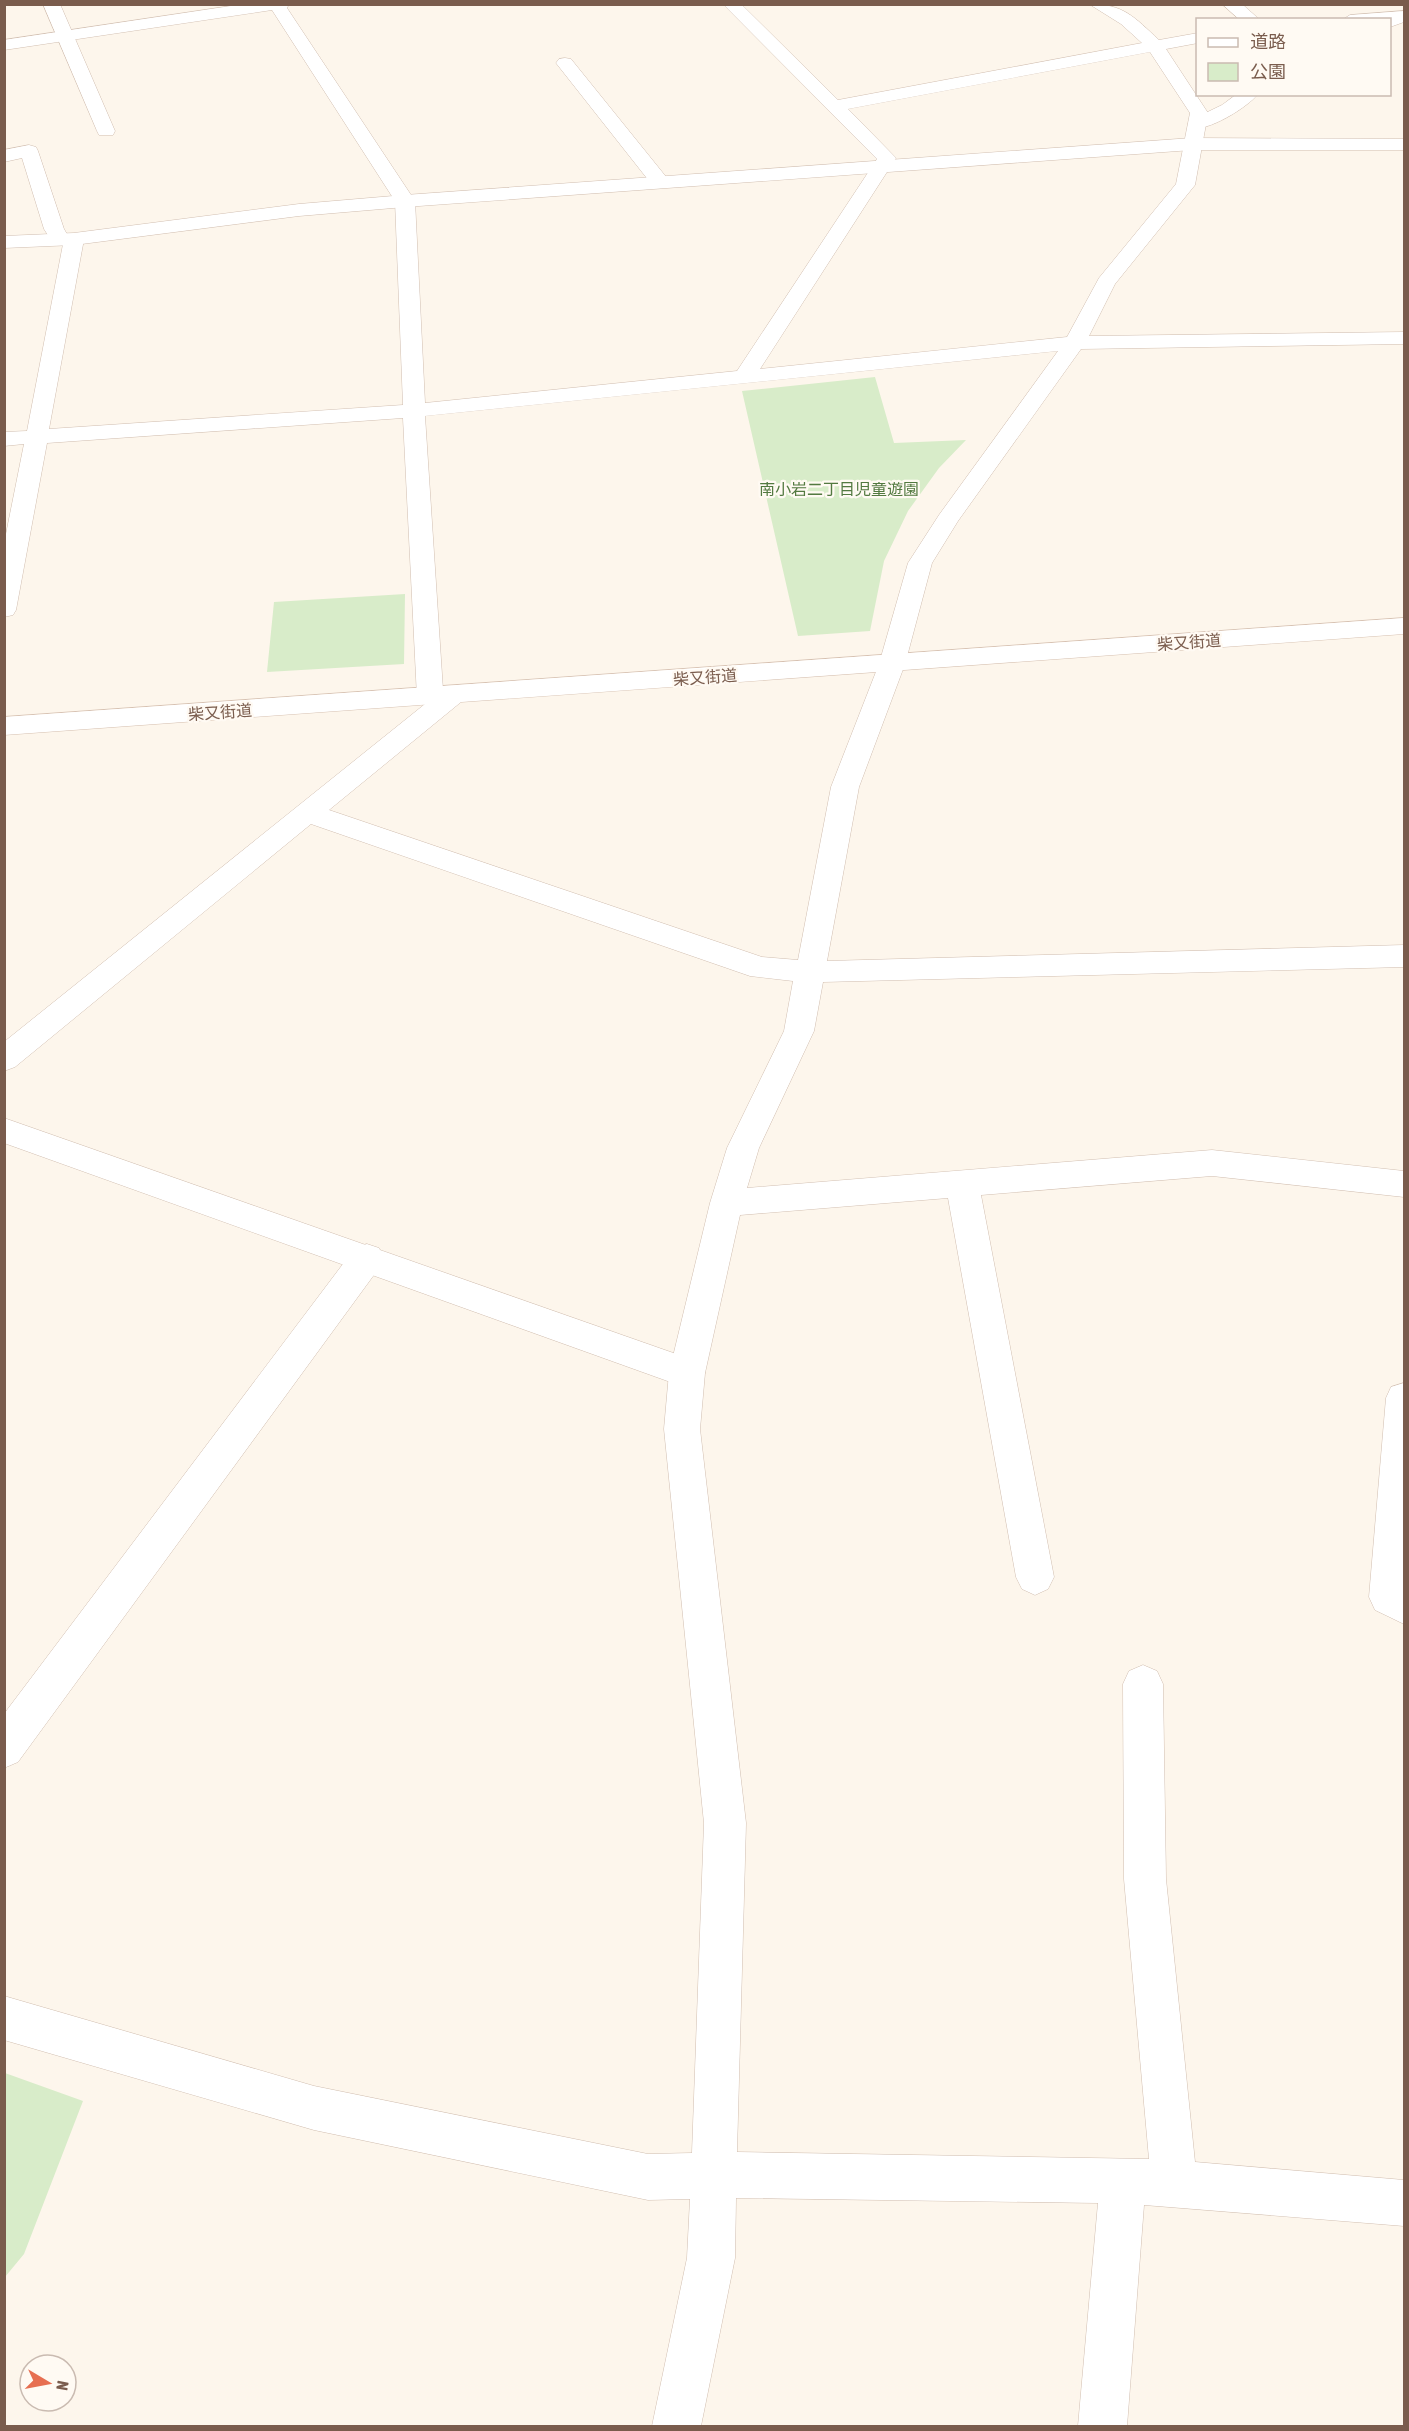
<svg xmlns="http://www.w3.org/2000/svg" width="1409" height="2431" viewBox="0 0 1409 2431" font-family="'Asap Condensed','Noto Sans JP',sans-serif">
	<rect width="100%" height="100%" fill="#fdf6ec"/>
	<path fill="#d8ecc9" d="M 875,377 L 894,443 L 966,440 L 939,468 L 908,511 L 884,561 L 870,631 L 798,636 L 742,391 Z
		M 405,594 L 404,664 L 267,672 L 274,602 Z
		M 5,2073 L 83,2101 L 24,2254 L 5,2277 Z"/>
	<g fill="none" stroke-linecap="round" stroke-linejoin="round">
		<defs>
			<path id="service" d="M 43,4 L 60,4 L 115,131 L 113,135 L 99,135 L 97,131 Z
				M 1404,11 L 1404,22 L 1390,27 L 1390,20 L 1383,20 Z
				M 565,58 L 571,59 L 667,178 L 670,182 L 667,186 L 653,186 L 556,63 L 559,59 Z
				M 1237,94 L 1258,94 C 1247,108 1207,132 1191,128 L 1188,124 L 1191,120 L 1222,105 Z
				M 29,145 L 36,147 L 38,151 L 64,229 L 70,239 L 67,243 L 53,243 L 44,229 L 22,158 L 4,162 L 4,150 Z"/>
			<path id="minor" d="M 244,4 L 289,4 L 287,8 L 415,201 L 425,403 L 737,371 L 877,159 L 723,4 L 741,4 L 838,100 L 1142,43 L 1121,24 L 1089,4 C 1124,4 1134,17 1159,40 L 1198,33 L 1198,43 L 1166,49 L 1208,113 L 1195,185 L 1115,284 L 1089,336 L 1404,332 L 1404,344 L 1081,349 L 958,521 L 932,563 L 905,664 L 859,787 L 827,961 L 1404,945 L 1404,967 L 823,982 L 814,1031 L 759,1148 L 747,1188 L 1212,1150 L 1404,1171 L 1404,1197 L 1212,1176 L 981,1195 L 1054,1577 L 1048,1589 L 1035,1595 L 1022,1589 L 1016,1577 L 948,1198 L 740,1215 L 705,1373 L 700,1429 L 746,1823 L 737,2152 L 1149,2159 L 1124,1879 L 1123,1684 L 1129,1671 L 1143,1665 L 1157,1671 L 1163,1684 L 1166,1879 L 1195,2162 L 1404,2180 L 1404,2226 L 1144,2205 L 1127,2426 L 1078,2426 L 1098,2203 L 736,2198 L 735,2258 L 701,2426 L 652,2426 L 687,2258 L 690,2199 L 648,2200 L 314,2130 L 4,2040 L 4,1996 L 314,2086 L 648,2154 L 692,2153 L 704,1823 L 664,1429 L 669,1373 L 710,1203 L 727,1148 L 784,1031 L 793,981 L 750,976 L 311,824 L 15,1067 L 4,1071 L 4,1042 L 425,704 L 421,703 L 417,697 L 403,418 L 47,443 L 16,610 L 13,615 L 4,617 L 4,544 L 24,444 L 4,446 L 4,432 L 27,431 L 64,239 L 67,235 L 81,235 L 84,239 L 49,429 L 403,405 L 395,201 L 272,10 L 4,50 L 4,40 ZM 1150,52 L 1190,113 L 1176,184 L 1099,278 L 1067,337 L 760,369 L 896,158 L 848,109 ZM 1058,351 L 939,515 L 908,563 L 879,664 L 831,787 L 798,960 L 762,957 L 329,810 L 461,702 L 465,696 L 461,690 L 452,688 L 443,690 L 425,416 Z
				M 1222,4 L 1242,4 L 1260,20 L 1240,20 Z
				M 1404,11 L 1404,21 L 1342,20 L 1350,15 Z
				M 367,1244 L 379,1248 L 384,1258 L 379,1268 L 18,1762 L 4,1768 L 4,1714 L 355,1248 Z
				M 1404,1383 L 1404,1624 L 1375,1610 L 1369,1597 L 1386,1398 L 1391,1387 Z"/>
			<path id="tertiary" d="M 1192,138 L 1404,139 L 1404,150 L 1192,150 L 405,207 L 299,216 L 74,245 L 4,248 L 4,236 L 74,233 L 299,204 L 405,195 Z
				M 4,1118 L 699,1362 L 705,1373 L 699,1384 L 687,1388 L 4,1143 Z"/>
			<path id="secondary" d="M 1404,618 L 1404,634 L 4,735 L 4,717 Z"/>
		</defs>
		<use href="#service" stroke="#d1beb0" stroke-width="1"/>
		<use href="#minor" stroke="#d1beb0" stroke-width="1"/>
		<use href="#tertiary" stroke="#d1beb0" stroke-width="1"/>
		<use href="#secondary" stroke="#d6c0b0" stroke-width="1"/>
		<use href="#service" fill="#fff" fill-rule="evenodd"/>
		<use href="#minor" fill="#fff" fill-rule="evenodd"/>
		<use href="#tertiary" fill="#fff" fill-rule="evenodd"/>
		<use href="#secondary" fill="#fff" fill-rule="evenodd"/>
	</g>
	<g text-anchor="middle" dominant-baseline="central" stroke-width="4.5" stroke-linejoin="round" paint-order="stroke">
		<g font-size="16" fill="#537a41" stroke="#fffaf3">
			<text x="839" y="489">南小岩二丁目児童遊園</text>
		</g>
		<g font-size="16" fill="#7a5c4d" stroke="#fffaf3">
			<text transform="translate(1189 642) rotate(-4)">柴又街道</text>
			<text transform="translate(705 677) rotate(-4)">柴又街道</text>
			<text transform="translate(220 712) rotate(-4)">柴又街道</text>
		</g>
	</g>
	<rect width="1409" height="2431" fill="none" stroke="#7a5c4d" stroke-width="12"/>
	<rect x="1196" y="18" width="195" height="78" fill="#fffaf3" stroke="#cabbb1" stroke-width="1.5"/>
	<rect x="1208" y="38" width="30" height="9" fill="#ffffff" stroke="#cabbb1" stroke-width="1.5"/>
	<text x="1250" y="48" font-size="18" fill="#7a5c4d">道路</text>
	<rect x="1208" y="63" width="30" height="18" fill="#d8ecc9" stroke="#cabbb1" stroke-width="1.5"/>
	<text x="1250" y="78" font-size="18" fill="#7a5c4d">公園</text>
	<g transform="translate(48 2383) rotate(100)"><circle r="28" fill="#fffaf3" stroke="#cabbb1" stroke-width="1.5"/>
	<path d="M0-4.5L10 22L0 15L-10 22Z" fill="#e76f51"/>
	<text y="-9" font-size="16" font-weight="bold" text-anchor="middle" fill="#7a5c4d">N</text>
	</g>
</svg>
